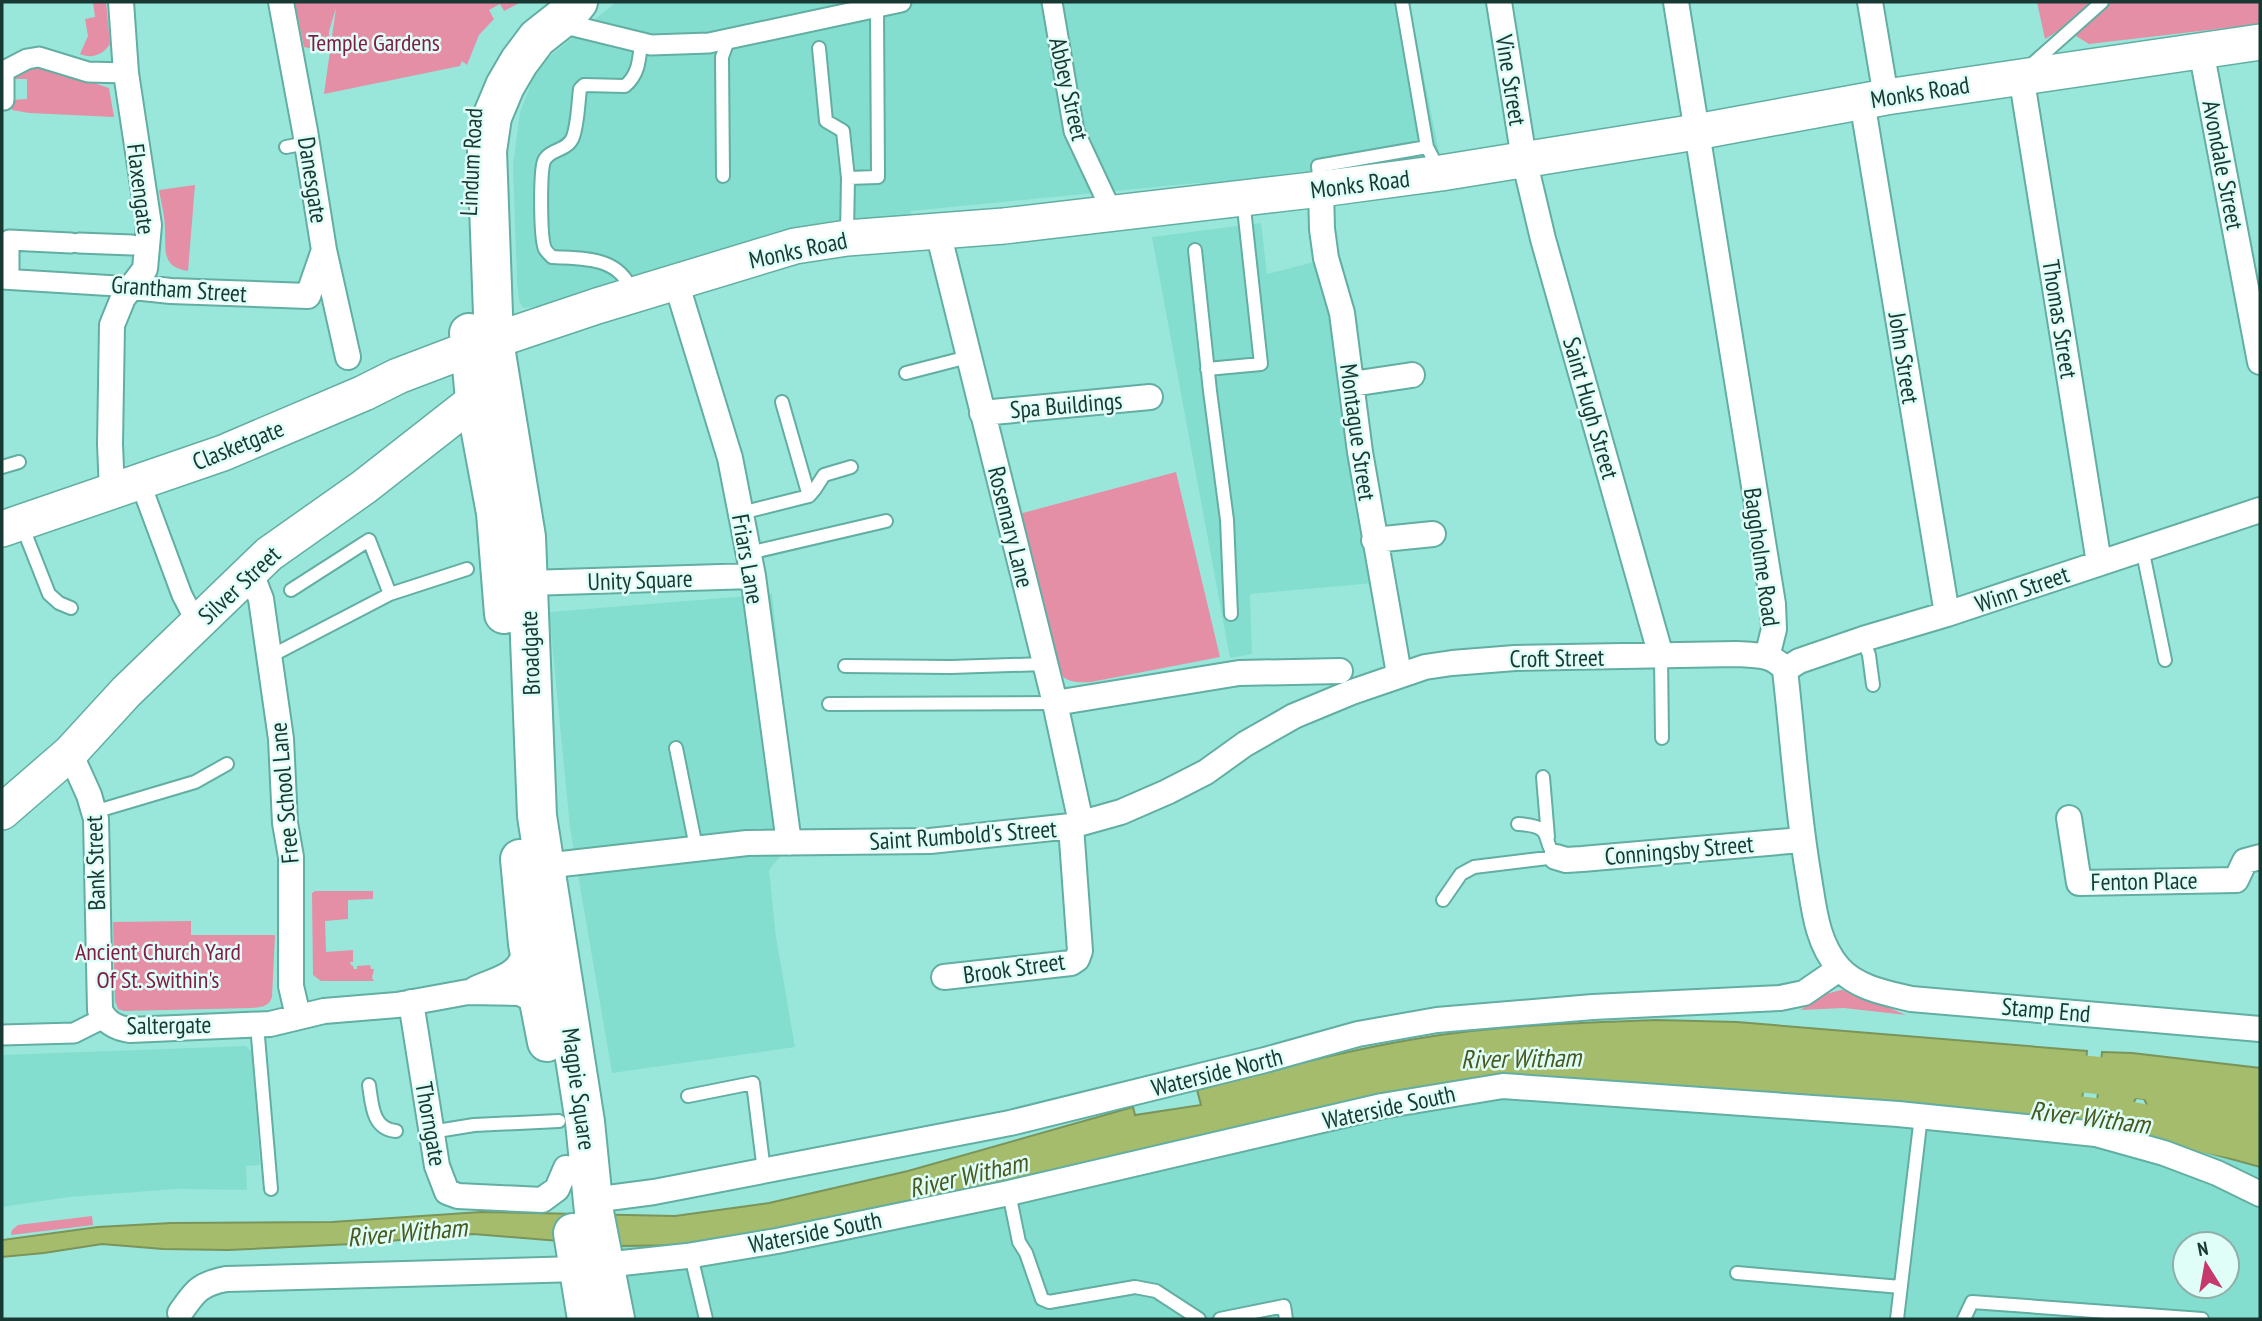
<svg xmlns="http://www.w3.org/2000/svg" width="2262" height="1321" viewBox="0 0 2262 1321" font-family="'PT Sans Narrow',sans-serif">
	<rect width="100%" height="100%" fill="#99e7da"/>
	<path fill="#84decf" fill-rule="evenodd" d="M 616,2 L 1409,2 L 1440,157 L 1228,187 L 1197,183 L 911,211 L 911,219 L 804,228 L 539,306 L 523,308 L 519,301 L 517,282 L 513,165 L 520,112 L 538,66 Z
		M 1261,223 L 1267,274 L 1318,261 L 1330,306 L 1374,583 L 1250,594 L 1252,654 L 1230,658 L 1152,237 Z
		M 772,594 L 797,836 L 769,870 L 776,937 L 795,1047 L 612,1073 L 570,828 L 549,612 Z
		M 246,1046 L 252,1052 L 260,1165 L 246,1166 L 247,1190 L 177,1189 L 69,1197 L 2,1207 L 2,1055 Z
		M 1477,1080 L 2060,1122 L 2148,1132 L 2156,1138 L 2260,1167 L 2260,1319 L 625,1319 L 620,1246 L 688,1245 ZM 2185,1244 L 2227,1244 L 2227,1286 L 2185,1286 Z"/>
	<path fill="#e48fa6" d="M 93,2 L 106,2 L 110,44 C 103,55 92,59 80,54 L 88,36 L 85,19 L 95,17 Z
		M 304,2 L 521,2 L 504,11 L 500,4 L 489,10 L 494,19 L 479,35 L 467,65 L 462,61 L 460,66 L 324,94 L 336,8 L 329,31 L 329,52 L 304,47 L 295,3 Z
		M 2037,2 L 2260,2 L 2260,24 L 2089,44 L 2063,28 L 2045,39 Z
		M 39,65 L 109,88 L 114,117 L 29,113 L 12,110 L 12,100 L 27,99 L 27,79 L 13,79 L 20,71 Z
		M 195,185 L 188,271 C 161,267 166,250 165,229 C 165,216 161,202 159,190 Z
		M 1176,472 L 1220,657 L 1091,682 C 1074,683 1066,682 1055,669 L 1019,514 Z
		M 315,891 L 373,891 L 373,899 L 348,900 L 348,919 L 325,921 L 326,952 L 353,950 L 353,962 L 350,962 L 351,965 L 353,966 L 354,969 L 357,969 L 357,966 L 370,965 L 371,969 L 374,969 L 372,978 L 374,981 L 321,981 L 313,975 L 312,893 Z
		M 191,921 L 191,935 L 275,935 L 272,997 C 269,1007 261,1007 252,1008 L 124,1011 L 118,1009 L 115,1001 L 113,922 Z
		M 1841,990 L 1849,991 L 1906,1015 L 1844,1008 L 1800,1010 L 1826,994 Z
		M 92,1216 L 93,1225 L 11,1235 L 12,1230 L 18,1225 Z"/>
	<path fill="#a4bc6b" stroke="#7a945a" stroke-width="2" d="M 1655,1020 L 1737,1022 L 2087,1051 L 2082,1101 L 2028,1096 L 2026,1100 L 2028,1102 L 2045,1104 L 2043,1121 L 1523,1077 L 779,1235 L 688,1245 L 620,1246 L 473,1234 L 352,1244 L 228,1250 L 163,1249 L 102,1244 L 44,1253 L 2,1257 L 2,1240 L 98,1227 L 171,1223 L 332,1222 L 481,1212 L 675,1216 L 769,1203 L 908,1171 L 1133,1107 L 1135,1115 L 1201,1105 L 1197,1090 C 1270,1071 1342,1051 1415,1039 C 1495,1025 1575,1023 1655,1020 Z
		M 2102,1052 L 2132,1053 L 2260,1068 L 2260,1167 L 2155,1138 L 2148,1132 L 2133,1129 L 2129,1120 L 2134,1112 L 2156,1114 L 2159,1111 L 2157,1108 L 2148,1107 L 2144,1099 L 2136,1098 L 2132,1106 L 2097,1102 Z
		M 2047,1104 L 2132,1111 L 2126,1119 L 2131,1131 L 2046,1121 Z"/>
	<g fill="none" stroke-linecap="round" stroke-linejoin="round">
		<path stroke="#a4bc6b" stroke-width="37" d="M 2037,1069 L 2150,1081
			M 1993,1106 L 2129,1120 L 2232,1139 L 2260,1135"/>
		<defs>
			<path id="service" d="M 1402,2 L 1427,147
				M 819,48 L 826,121 L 843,131 L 848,178 L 847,234
				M 2029,67 L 2102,2
				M 286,147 L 307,143
				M 723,176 L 722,57 L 729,38
				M 848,178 L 878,177 L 877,7
				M 1320,186 L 1318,166 L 1427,147 L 1439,170
				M 1195,250 L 1210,391 L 1227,520 L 1231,614
				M 632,291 C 618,256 584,259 552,257 C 550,255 546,251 545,249 C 540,238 540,172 544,161 C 549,149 568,151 573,137 C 578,123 578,104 580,89 L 584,85 L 625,86 C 639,74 639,60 641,43
				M 1207,369 L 1261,364 L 1243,199
				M 906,373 L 968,357
				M 782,402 L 809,496
				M 2,467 L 19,462
				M 741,513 L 809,496 L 815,489 L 824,475 L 851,467
				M 21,523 L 49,594 L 59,603 L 71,608
				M 2142,548 L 2165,660
				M 749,553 L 886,521
				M 291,590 L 369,540 L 390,594
				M 1863,639 L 1869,655 L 1873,685
				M 1661,656 L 1662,738
				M 269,657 L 390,594 L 467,569
				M 845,666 L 951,667 L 1045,664
				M 829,704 L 1055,703
				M 676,748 L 696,847
				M 1543,777 L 1548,837
				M 94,812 L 195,782 L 227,764
				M 1443,900 L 1461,874 L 1474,867 L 1556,857 C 1540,840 1557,826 1518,824
				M 257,1025 L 271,1189
				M 369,1085 C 372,1104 372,1129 396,1131
				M 688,1096 L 753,1083 L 764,1171
				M 431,1132 L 474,1125 L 559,1121
				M 1009,1193 L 1019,1242 L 1026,1253 L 1042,1299 L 1049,1302 L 1135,1287 L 1156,1291 L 1199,1319
				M 691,1256 L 706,1319
				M 1737,1273 L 1901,1287
				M 1220,1319 L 1284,1306 L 1286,1319
				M 1897,1319 L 1921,1116
				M 1964,1319 L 1972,1302 L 2202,1319"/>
			<path id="pedestrian" d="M 1052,2 L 1074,131 L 1112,212
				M 557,22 L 651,45 L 709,43 L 901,2
				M 2,72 L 27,59 L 39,57 L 88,72 L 126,73
				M 4,100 L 4,72
				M 79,243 L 132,245
				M 9,269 L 9,240 L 71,243
				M 2,279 L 133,287
				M 140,482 L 182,595 L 197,624
				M 2,1035 L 74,1033 L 104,1018"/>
			<path id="minor" d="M 281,2 L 305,131 L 324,250 L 348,357
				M 1499,2 L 1524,159 L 1543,239 L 1661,656
				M 1676,2 L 1773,604 L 1774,629 L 1767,657
				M 1870,2 L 1886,97
				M 2201,50 L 2260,362
				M 2021,75 L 2099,563
				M 1862,101 L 1947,614
				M 1321,189 L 1322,229 L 1326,258 L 1342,313 L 1360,452 L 1399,674
				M 938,232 L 1055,703 L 1081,823
				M 676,282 L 730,458 L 753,576 L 789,843
				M 133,287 L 171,291 L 308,296 L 324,250
				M 1352,384 L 1412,375
				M 982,413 L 1150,397
				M 112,492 L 110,444 L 112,325 L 123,298 L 145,269 L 149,225 L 126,73 L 121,2
				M 1374,540 L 1433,534
				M 251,573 L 261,599 L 281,739 L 285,823 L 291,857 L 291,986 L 298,1016
				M 528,583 L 753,576
				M 1785,670 L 1799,661 L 1863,639 L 1947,614 L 2260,510
				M 1055,703 L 1239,673 L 1340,671
				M 70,753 L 89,795 L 96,819 L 100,1010 C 106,1023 116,1028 130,1030 L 270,1024 L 324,1011 L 397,1005 L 468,992 L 520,993 L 540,1004
				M 2069,818 L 2079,883 L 2236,880 L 2245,861 L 2260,857
				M 1556,857 L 1566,860 L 1582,859 L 1802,840
				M 544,866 L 747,843 L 930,841 L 1071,826 L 1121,812 L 1167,792 L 1206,772 L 1245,744 L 1294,716 L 1352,692 L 1425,667 L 1452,663 L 1515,658 L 1736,654 C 1755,655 1774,654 1785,670 C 1793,739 1797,809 1809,878 C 1814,909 1817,943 1839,968 C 1857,988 1886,993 1911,999 L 2260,1029
				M 944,977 L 1071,963 L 1077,959 L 1080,951 L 1071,826
				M 475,989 C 504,976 519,977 528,944
				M 411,1002 L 437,1166 L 447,1192 L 458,1196 L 542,1200 L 557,1189 L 566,1168
				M 593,1200 L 654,1192 L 1010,1123 L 1265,1060 L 1358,1034 L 1437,1020 L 1593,1007 L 1780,998 L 1804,993 L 1839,969
				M 604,1265 L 687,1256 L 777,1241 L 1009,1193 L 1382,1106 L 1503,1086 L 1898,1114 L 2096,1134 L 2164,1153 L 2217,1173 L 2260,1194
				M 180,1313 C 195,1291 200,1284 226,1279 L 578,1269"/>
			<path id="secondary" d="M 2,529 L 223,453 L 364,393 L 398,376 L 469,349 L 597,306 L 795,246 L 847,238 L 1004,226 L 1321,189 L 1441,173 L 1696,132 L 1886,97 L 2260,42
				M 2,812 L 70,753 L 126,692 L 269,554 L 364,487 L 475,400 L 499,391"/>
			<path id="primary" d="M 578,2 L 570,12 L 537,38 L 519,62 L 505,86 L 492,117 L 487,151 L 494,341 L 526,537 L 537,816 L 585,1122 L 594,1212 L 615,1319
				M 469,333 L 475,400 L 496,513 L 504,614
				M 520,859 L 528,944 L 547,1042
				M 573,1233 L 587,1319"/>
		</defs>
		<use href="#service" stroke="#62aea2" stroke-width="16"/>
		<use href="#pedestrian" stroke="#62aea2" stroke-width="23"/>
		<use href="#minor" stroke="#62aea2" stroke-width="28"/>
		<use href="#secondary" stroke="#62aea2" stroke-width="38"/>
		<use href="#primary" stroke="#62aea2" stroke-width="42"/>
		<use href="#service" stroke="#fff" stroke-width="12"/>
		<use href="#pedestrian" stroke="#fff" stroke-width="19"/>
		<use href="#minor" stroke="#fff" stroke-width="24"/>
		<use href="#secondary" stroke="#fff" stroke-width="35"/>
		<use href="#primary" stroke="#fff" stroke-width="38"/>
	</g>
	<g text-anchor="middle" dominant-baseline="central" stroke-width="5" stroke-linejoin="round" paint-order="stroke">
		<g font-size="24" fill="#821c44" stroke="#e0fef8">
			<text x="374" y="42">Temple Gardens</text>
			<text x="158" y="951">Ancient Church Yard<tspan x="158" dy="28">Of St. Swithin's</tspan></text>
		</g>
		<g font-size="24" fill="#183833" stroke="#e0fef8">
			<text transform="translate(1511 80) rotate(81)">Vine Street</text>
			<text transform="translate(1069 89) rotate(77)">Abbey Street</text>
			<text transform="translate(1920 92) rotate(-9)">Monks Road</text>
			<text transform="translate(471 162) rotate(-87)">Lindum Road</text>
			<text transform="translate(2223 165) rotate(79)">Avondale Street</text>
			<text transform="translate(313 180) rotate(81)">Danesgate</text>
			<text transform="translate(1360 184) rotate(-7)">Monks Road</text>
			<text transform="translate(141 189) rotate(83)">Flaxengate</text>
			<text transform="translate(798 250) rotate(-12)">Monks Road</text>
			<text transform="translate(179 289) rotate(4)">Grantham Street</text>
			<text transform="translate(2060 319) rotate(81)">Thomas Street</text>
			<text transform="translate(1904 358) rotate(81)">John Street</text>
			<text transform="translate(1066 405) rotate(-5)">Spa Buildings</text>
			<text transform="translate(1591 408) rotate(74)">Saint Hugh Street</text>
			<text transform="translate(1358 432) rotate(82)">Montague Street</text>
			<text transform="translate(238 445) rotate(-22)">Clasketgate</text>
			<text transform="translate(1011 527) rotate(76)">Rosemary Lane</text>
			<text transform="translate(1762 557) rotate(82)">Baggholme Road</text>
			<text transform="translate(748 559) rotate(80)">Friars Lane</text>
			<text transform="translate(640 580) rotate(-2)">Unity Square</text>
			<text transform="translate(239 585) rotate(-43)">Silver Street</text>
			<text transform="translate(2022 589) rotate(-19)">Winn Street</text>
			<text transform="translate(530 653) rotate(-92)">Broadgate</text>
			<text transform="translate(1557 658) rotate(-1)">Croft Street</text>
			<text transform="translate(284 793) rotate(-95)">Free School Lane</text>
			<text transform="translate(963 835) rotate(-4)">Saint Rumbold's Street</text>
			<text transform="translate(1679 850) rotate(-5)">Conningsby Street</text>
			<text transform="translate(95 863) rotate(-92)">Bank Street</text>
			<text transform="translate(2144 881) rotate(-1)">Fenton Place</text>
			<text transform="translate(1014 968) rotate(-8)">Brook Street</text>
			<text transform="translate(2046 1010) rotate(5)">Stamp End</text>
			<text transform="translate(169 1025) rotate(-1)">Saltergate</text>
			<text transform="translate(1217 1072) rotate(-14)">Waterside North</text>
			<text transform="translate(579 1089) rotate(82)">Magpie Square</text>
			<text transform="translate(1389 1107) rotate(-12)">Waterside South</text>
			<text transform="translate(431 1124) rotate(80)">Thorngate</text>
			<text transform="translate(815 1232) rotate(-11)">Waterside South</text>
		</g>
		<g font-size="26" font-style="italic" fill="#48581e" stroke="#e0fef8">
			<text transform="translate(1521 1058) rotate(-1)">River Witham</text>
			<text transform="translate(2090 1117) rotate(7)">River Witham</text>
			<text transform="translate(968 1175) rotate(-13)">River Witham</text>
			<text transform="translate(407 1232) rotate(-5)">River Witham</text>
		</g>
	</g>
	<rect width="2262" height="1321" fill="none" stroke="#183833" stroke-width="7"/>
	<g transform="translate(2206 1265) rotate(349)"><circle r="33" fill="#e0fef8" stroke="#90afa9" stroke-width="2"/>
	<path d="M0-5L12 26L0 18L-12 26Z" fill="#c5396d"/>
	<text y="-10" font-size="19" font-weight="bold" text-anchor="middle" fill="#183833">N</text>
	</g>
</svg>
